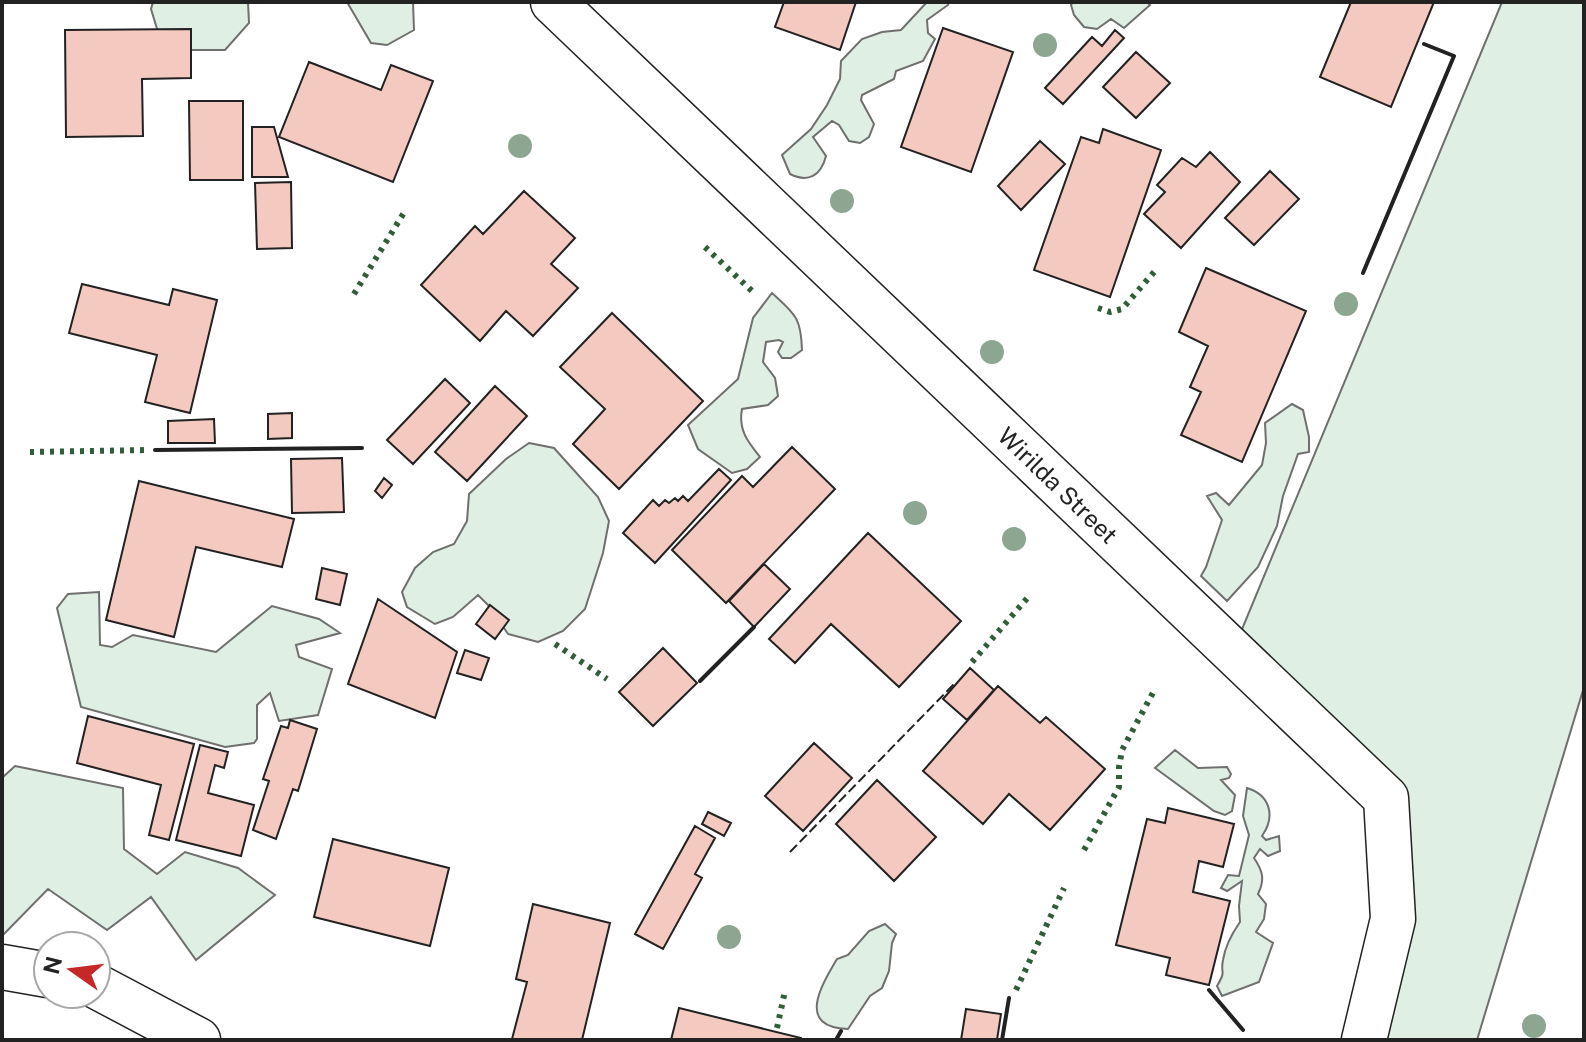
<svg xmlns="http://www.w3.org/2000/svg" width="1586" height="1042" viewBox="0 0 1586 1042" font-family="'Public Sans',sans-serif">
	<rect width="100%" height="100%" fill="#fff"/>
	<path fill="#e0efe3" stroke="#6f6f6f" stroke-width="2" d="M 153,2 L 248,2 L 249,23 L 225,50 L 190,50 L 161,42 L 151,9 Z
		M 347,2 L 413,2 L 414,30 L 387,45 L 371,43 Z
		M 927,2 L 949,2 L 948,5 L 927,20 L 928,33 L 935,39 L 923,61 L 896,71 L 894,79 L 862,95 L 861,100 L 874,124 L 869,137 L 860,143 L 849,141 L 839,125 L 832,121 L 813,137 L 826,156 C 821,176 808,183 790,174 L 782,155 L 811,129 L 827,105 L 840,79 L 841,61 L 862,39 L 882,32 L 901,30 Z
		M 1073,2 L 1147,2 L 1150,5 L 1124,28 L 1111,19 L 1097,29 L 1084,27 L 1074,15 L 1071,5 Z
		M 1502,2 L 1584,2 L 1584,687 L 1477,1040 L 1374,1040 L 1403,790 L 1240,634 Z
		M 772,293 C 795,314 801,317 802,350 L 791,358 L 782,358 L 778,352 L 783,342 L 779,340 L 766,342 L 763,362 L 775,378 L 778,396 L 768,405 L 742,409 C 738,430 748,442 760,457 L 747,469 L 732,473 L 698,449 L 688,425 L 738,379 L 753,318 Z
		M 1292,404 L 1303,410 L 1309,437 L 1309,452 L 1298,454 L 1283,496 L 1277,526 L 1258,567 L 1227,601 L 1201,576 L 1206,567 L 1222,520 L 1207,496 L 1216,493 L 1229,505 L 1262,465 L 1266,443 L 1265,423 Z
		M 529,443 L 554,448 L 598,497 L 609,521 L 603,553 L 585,609 L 563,631 L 538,642 L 508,634 L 489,606 L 478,595 L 453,617 L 435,624 L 407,607 L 402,592 L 415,568 L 433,552 L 454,544 L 467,521 L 469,494 L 506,459 Z
		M 99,592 L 100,645 L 112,647 L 133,635 L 216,652 L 272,606 L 319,619 L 340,633 L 296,645 L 299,657 L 332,669 L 318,715 L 279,721 L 270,693 L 257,705 L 257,739 L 254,743 L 225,747 L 81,707 L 57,608 L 68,594 Z
		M 1175,750 L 1198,768 L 1227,767 L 1231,774 L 1229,778 L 1221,780 L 1235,795 L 1232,811 L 1225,815 L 1214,811 L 1155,768 Z
		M 15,766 L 123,788 L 124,849 L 157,874 L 185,852 L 238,868 L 275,895 L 196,960 L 151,897 L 107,930 L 48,889 L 2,936 L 2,778 Z
		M 1247,788 C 1270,795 1276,816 1262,836 L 1266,840 L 1279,836 L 1280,851 L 1268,856 L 1260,849 L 1254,858 C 1263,871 1265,880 1258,894 L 1266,904 L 1264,919 L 1256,932 L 1273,943 L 1259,982 L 1222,996 L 1217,986 C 1227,969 1220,975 1223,960 C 1225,947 1233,932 1240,922 L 1239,906 L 1242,881 L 1227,891 L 1221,888 L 1228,875 L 1239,876 L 1249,835 L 1243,816 Z
		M 885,924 L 896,934 L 892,943 L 889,971 L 882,988 L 870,996 L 848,1029 C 796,1027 821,986 837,959 L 848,955 L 869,931 Z"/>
	<path fill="#f3c9c0" stroke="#222" stroke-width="2" d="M 784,2 L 856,2 L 840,50 L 775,27 Z
		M 1351,2 L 1434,2 L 1391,107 L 1320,77 Z
		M 943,28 L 1013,52 L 971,172 L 901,147 Z
		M 191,29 L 191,78 L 142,79 L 143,136 L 66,137 L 65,30 Z
		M 1115,30 L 1124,38 L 1063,104 L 1045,88 L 1092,37 L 1102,46 Z
		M 1136,52 L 1170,83 L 1136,118 L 1103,87 Z
		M 309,62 L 381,90 L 391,65 L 433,81 L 393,182 L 279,137 Z
		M 189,101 L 243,101 L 243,180 L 190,180 Z
		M 252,127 L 274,127 L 288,177 L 252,177 Z
		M 1103,129 L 1161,150 L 1110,297 L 1034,270 L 1081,137 L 1099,143 Z
		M 1040,141 L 1065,164 L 1021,210 L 998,186 Z
		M 1210,152 L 1240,182 L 1181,248 L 1144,214 L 1165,192 L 1157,185 L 1182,158 L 1196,167 Z
		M 1270,171 L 1299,199 L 1254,245 L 1225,218 Z
		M 291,182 L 292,248 L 257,249 L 255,183 Z
		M 524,191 L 575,238 L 551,264 L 578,288 L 533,336 L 506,311 L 480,341 L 421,285 L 475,226 L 483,234 Z
		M 1206,268 L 1306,311 L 1242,462 L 1181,435 L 1201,392 L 1190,387 L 1208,346 L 1179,332 Z
		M 82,284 L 169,305 L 173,289 L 217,300 L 190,413 L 145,402 L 157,355 L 69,333 Z
		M 612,313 L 703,401 L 619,489 L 573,444 L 605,409 L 560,367 Z
		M 445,379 L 470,403 L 413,464 L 387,440 Z
		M 495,386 L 527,416 L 467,481 L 435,452 Z
		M 292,413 L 292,438 L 268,439 L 268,414 Z
		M 214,419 L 215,443 L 168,443 L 168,421 Z
		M 792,447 L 835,489 L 726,603 L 672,550 L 742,476 L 753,487 Z
		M 342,458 L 344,512 L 292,513 L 291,459 Z
		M 719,469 L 731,480 L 655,563 L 623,533 L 653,500 L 659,506 L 665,500 L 669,503 L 675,498 L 678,501 L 683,496 L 688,501 Z
		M 384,478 L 392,485 L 382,498 L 375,491 Z
		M 139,481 L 294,519 L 282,567 L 196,547 L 174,637 L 106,620 Z
		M 868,533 L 961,621 L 899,687 L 831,624 L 795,663 L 769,639 Z
		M 764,564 L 790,589 L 754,627 L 729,601 Z
		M 322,568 L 347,574 L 340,605 L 316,599 Z
		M 378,599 L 457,652 L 435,718 L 348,684 Z
		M 490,605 L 509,620 L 495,639 L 476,624 Z
		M 663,648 L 697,683 L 653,726 L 619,692 Z
		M 465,650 L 489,658 L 481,680 L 457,673 Z
		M 970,668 L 994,690 L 967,720 L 943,699 Z
		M 998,686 L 1040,723 L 1046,717 L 1105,769 L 1050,830 L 1009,794 L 983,824 L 923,771 Z
		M 88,716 L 194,744 L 169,840 L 149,835 L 161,785 L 77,763 Z
		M 290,720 L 317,729 L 298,791 L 293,789 L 276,839 L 253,830 L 269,781 L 263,779 L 281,726 L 288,728 Z
		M 814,743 L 852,778 L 803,831 L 765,796 Z
		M 200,745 L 228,752 L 224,768 L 215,765 L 208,793 L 254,805 L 241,856 L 176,840 Z
		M 877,780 L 936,837 L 894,881 L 836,824 Z
		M 1168,808 L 1234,824 L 1223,867 L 1199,861 L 1193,892 L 1230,901 L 1209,985 L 1166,975 L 1170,958 L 1116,945 L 1147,819 L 1165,823 Z
		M 708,812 L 731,823 L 724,836 L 702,824 Z
		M 695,826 L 715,838 L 695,874 L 702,878 L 663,949 L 635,934 Z
		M 333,839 L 449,868 L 430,946 L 314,917 Z
		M 533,904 L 610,923 L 582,1040 L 512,1039 L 527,982 L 516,979 Z
		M 679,1008 L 801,1038 L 801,1040 L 671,1040 Z
		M 966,1009 L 1001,1014 L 997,1040 L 961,1040 Z"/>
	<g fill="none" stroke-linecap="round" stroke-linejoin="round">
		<defs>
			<path id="minor" d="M 553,2 L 1386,798 L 1393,919 L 1364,1040
				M 2,967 L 48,975
				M 96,986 L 198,1040"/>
		</defs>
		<use href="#minor" stroke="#222" stroke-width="47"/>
		<use href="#minor" stroke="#fff" stroke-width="44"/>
		<path stroke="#2f5e38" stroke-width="6" stroke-dasharray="4 6" stroke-linecap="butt" d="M 705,247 L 753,292
			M 354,294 L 405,211
			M 1098,308 L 1110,312 L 1122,309 L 1155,271
			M 30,452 L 148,450
			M 555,644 L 607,679
			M 972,662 L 1029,596
			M 1084,850 L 1119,787 L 1119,767 L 1122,750 L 1155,689
			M 1016,990 L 1064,888
			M 777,1028 L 785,991"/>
		<path stroke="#222" stroke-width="2" stroke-dasharray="10 4" stroke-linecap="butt" d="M 790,852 L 955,683"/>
		<path stroke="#222" stroke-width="4" d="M 1363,273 L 1454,56 L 1424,44
			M 155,450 L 362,448
			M 700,681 L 754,627
			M 1209,990 L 1243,1030
			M 836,1040 L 841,1031
			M 1002,1040 L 1009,998"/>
	</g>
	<g fill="#8da692">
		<circle cx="1045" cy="45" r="12"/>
		<circle cx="520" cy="146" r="12"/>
		<circle cx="842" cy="201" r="12"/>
		<circle cx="1346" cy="304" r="12"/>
		<circle cx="992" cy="352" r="12"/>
		<circle cx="915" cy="513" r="12"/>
		<circle cx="1014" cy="539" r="12"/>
		<circle cx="729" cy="937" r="12"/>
		<circle cx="1534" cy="1026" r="12"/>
	</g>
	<g text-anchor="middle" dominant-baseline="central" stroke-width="6" stroke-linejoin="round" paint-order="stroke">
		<g font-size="24" fill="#222" stroke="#fff">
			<text transform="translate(1058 485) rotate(44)">Wirilda Street</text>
		</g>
	</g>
	<rect width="1586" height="1042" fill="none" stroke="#222222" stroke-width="8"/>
	<g transform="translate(72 970) rotate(284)"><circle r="38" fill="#ffffff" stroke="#a7a7a7" stroke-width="2"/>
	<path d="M0-6L14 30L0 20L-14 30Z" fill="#c62828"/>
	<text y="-12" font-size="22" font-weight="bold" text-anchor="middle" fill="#222222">N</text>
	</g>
</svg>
